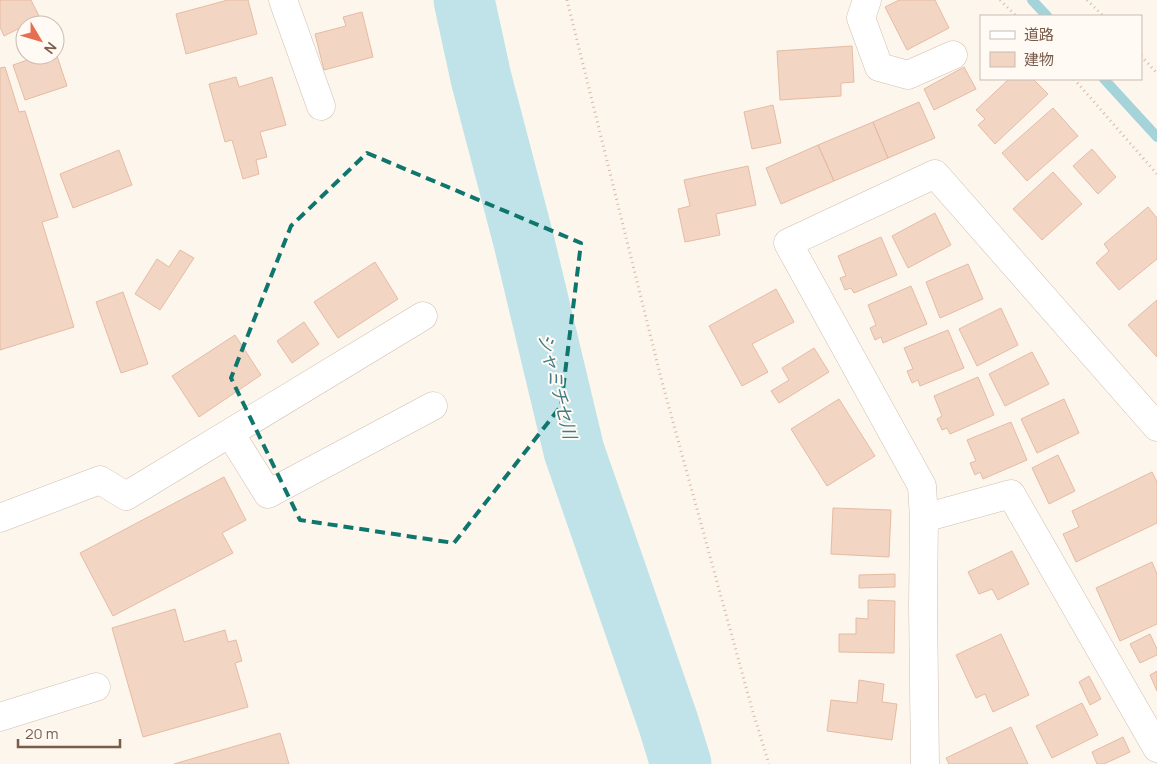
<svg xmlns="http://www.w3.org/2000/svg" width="1157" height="764" viewBox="0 0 1157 764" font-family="Manrope,'Noto Sans JP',sans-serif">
	<rect width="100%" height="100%" fill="#fdf6ec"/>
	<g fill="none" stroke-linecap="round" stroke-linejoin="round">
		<path stroke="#a5d3da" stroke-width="10" d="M 1032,0 L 1047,16
			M 1104,79 L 1157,137"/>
		<path stroke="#bfe3e8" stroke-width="61" d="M 464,0 L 481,78 L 524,242 L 574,451 L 668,722 L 681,764"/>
	</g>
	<path fill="#f3d5c3" stroke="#e6bba3" d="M 0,0 L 31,0 L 40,18 L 4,36 L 0,27 Z
		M 228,0 L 248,0 L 257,34 L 186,54 L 176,14 Z
		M 899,0 L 935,0 L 949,28 L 907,50 L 885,7 Z
		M 362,12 L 373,57 L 324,70 L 315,34 L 346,26 L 343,17 Z
		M 852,46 L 854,82 L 841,83 L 841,96 L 780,100 L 777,51 Z
		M 55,50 L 67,86 L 25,100 L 13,65 L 42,55 L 55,55 Z
		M 5,67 L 19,112 L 25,111 L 58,217 L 42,222 L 74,327 L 0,350 L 0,68 Z
		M 964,67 L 976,89 L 934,110 L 924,89 Z
		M 236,77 L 239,87 L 272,77 L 286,125 L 260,132 L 267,157 L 256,160 L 259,174 L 243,179 L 232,140 L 225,142 L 209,84 Z
		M 1009,79 L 1033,79 L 1048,94 L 995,144 L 978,125 L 985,119 L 976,110 Z
		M 919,102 L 935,138 L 888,158 L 873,122 Z
		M 773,105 L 781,143 L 752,149 L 744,112 Z
		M 1053,108 L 1078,136 L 1027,181 L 1002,153 Z
		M 873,122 L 888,158 L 834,181 L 818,145 Z
		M 818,145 L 834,181 L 781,204 L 766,168 Z
		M 1092,149 L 1116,177 L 1098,194 L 1073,166 Z
		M 119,150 L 132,185 L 73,208 L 60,174 Z
		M 748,166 L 756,205 L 716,214 L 720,235 L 685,242 L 678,209 L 690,206 L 684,180 Z
		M 1053,172 L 1082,204 L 1042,240 L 1013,209 Z
		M 1148,207 L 1157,218 L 1157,259 L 1119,290 L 1096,263 L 1109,251 L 1104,244 Z
		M 935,213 L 951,245 L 908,268 L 892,236 Z
		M 881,237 L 897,275 L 854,293 L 851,288 L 845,290 L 840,278 L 846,276 L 838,256 Z
		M 180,250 L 194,258 L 160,310 L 135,294 L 157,259 L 169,267 Z
		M 375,262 L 398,299 L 338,338 L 314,302 Z
		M 968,264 L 983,299 L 940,318 L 926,282 Z
		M 911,286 L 927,324 L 883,343 L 881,337 L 875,340 L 870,328 L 876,325 L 868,305 Z
		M 776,289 L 794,322 L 752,344 L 768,372 L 742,386 L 709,326 Z
		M 123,292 L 148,364 L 121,373 L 96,302 Z
		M 1157,300 L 1157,357 L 1128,325 Z
		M 1001,308 L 1018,345 L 977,366 L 959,329 Z
		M 304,322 L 319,344 L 292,363 L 277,341 Z
		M 948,330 L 964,368 L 920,386 L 918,380 L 912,383 L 907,371 L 913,369 L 904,348 Z
		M 235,335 L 261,375 L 199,417 L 172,376 Z
		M 814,348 L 829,372 L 779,403 L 771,391 L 789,380 L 782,368 Z
		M 1032,352 L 1049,384 L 1005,406 L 989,374 Z
		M 978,377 L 994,415 L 950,434 L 947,428 L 942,430 L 937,419 L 942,416 L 934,396 Z
		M 839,399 L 875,456 L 827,486 L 791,429 Z
		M 1064,399 L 1079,433 L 1037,453 L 1021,419 Z
		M 1011,422 L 1027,460 L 983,479 L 980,472 L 975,475 L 970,463 L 976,461 L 967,440 Z
		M 1058,455 L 1075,491 L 1049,504 L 1032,468 Z
		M 1152,472 L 1157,482 L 1157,523 L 1076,562 L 1063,534 L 1079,527 L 1072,511 Z
		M 224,477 L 246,520 L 222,533 L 233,553 L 113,616 L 80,553 Z
		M 833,508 L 891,510 L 889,557 L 831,554 Z
		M 1012,551 L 1029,584 L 998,600 L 992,589 L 979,594 L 968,572 Z
		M 1152,562 L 1157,574 L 1157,624 L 1120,641 L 1096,588 Z
		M 895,574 L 895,587 L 859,588 L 859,575 Z
		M 868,600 L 895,601 L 894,653 L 839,652 L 839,634 L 856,634 L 856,618 L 868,619 Z
		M 175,609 L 184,642 L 225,630 L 228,642 L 236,640 L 242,661 L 235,663 L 248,707 L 143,737 L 112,628 Z
		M 1001,634 L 1029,695 L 993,712 L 985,694 L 976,698 L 956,655 Z
		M 1150,634 L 1157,649 L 1157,655 L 1140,663 L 1130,644 Z
		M 1157,671 L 1157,691 L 1150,675 Z
		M 1089,676 L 1101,699 L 1090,705 L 1079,682 Z
		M 859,680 L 884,684 L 882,702 L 897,704 L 892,740 L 827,731 L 831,700 L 857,703 Z
		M 1082,703 L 1098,735 L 1052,758 L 1036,726 Z
		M 1011,727 L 1028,764 L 949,764 L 946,758 Z
		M 280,733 L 289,764 L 174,764 Z
		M 1123,737 L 1130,752 L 1104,764 L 1097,764 L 1092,752 Z"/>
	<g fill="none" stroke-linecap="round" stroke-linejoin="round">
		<defs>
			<path id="minor" d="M 283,0 L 321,106
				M 867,0 L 861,18 L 879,67 L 908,75 L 953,55
				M 230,433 L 268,494 L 433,406
				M 0,518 L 100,480 L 126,496 L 423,316
				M 924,518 L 1011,494 L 1157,748
				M 0,717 L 96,687
				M 925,764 L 923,605 L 924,518 L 922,486 L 788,243 L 935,174 L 1157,427"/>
		</defs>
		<use href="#minor" stroke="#d1beb0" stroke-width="29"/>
		<path stroke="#d9b8a5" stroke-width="3" stroke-dasharray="1 4" stroke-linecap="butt" d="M 567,0 L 662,382 L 752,709 L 769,764
			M 1000,0 L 1016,16
			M 1087,0 L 1103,16
			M 1141,56 L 1157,73
			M 1074,79 L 1157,174"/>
		<use href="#minor" stroke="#fff" stroke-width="28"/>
	</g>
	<path fill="none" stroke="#0f766e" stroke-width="4" stroke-dasharray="10 6" stroke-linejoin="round" d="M 367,153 L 581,243 L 561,406 L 454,543 L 300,520 L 231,378 L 291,226 Z"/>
	<g text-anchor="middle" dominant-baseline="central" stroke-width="4" stroke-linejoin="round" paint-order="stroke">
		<g font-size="18" font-style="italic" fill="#437c86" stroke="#fffaf3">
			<text transform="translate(558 386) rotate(76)">シャミチセ川</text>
		</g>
	</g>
	<rect x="980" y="15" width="162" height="65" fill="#fffaf3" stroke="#cabbb1"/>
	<rect x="990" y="31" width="25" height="8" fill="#ffffff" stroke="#cabbb1"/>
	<text x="1024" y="40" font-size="15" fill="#7a5c4d">道路</text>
	<rect x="990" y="52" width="25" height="15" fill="#f3d5c3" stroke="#cabbb1"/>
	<text x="1024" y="65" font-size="15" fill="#7a5c4d">建物</text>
	<g transform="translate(40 40) rotate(128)"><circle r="24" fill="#fffaf3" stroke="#cabbb1"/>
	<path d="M0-4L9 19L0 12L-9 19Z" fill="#e76f51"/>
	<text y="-8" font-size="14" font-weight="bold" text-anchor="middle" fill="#7a5c4d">N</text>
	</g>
	<path d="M18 739v8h102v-8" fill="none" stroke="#7a5c4d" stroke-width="2.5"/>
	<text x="25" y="739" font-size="15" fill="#7a5c4d" stroke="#fffaf3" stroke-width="4" paint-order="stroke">20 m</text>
</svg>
